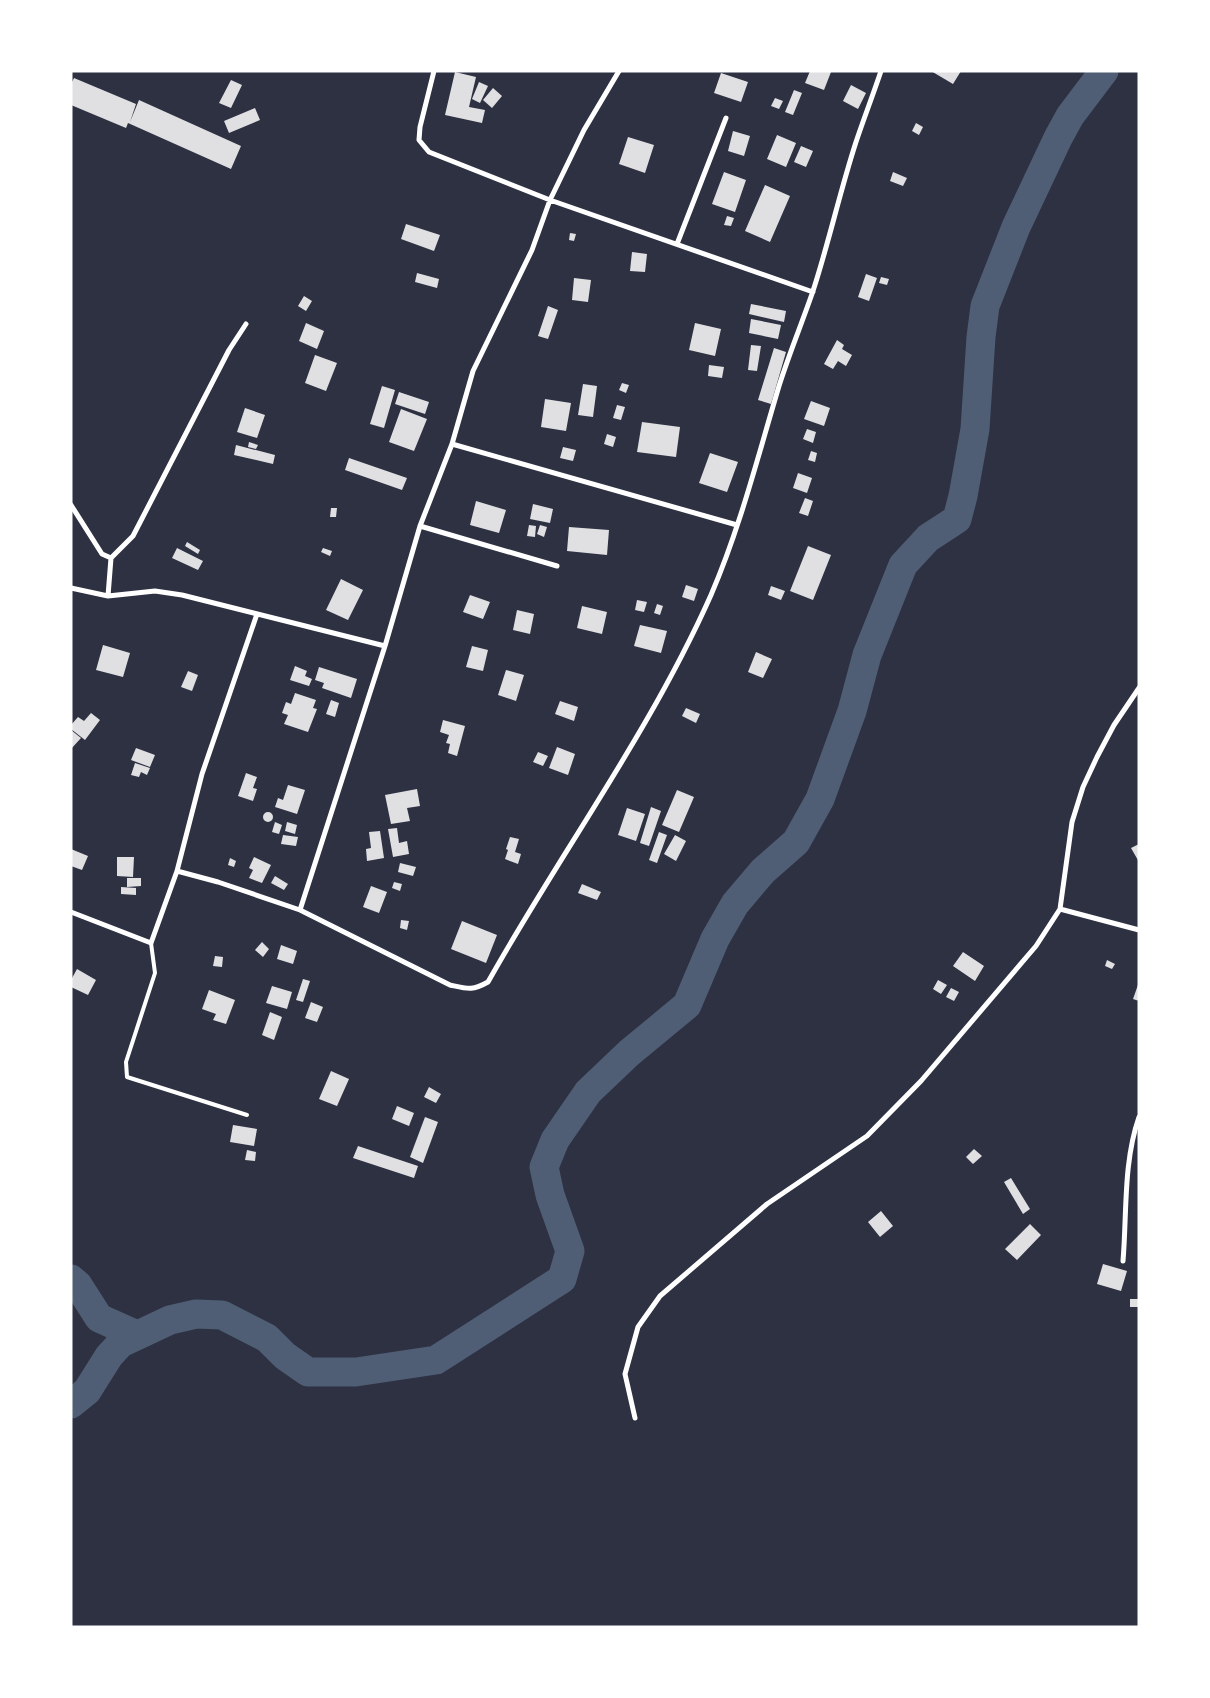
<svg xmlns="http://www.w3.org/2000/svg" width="1210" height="1698" viewBox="0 0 1210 1698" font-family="Ubuntu,sans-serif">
	<rect width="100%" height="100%" fill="#2d3142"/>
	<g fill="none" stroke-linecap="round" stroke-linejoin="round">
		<path stroke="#4f5d75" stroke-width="29" d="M 71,1279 L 78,1285 L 99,1318 L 137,1335
			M 71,1404 L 87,1391 L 109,1356 L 121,1343 L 170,1320 L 196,1314 L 222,1315 L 267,1338 L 285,1356 L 308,1372 L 356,1372 L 436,1360 L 562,1279 L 570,1251 L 550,1195 L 544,1167 L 555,1140 L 588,1092 L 629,1053 L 687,1005 L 715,939 L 735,904 L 763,871 L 796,842 L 820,799 L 852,711 L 867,655 L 903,565 L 928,538 L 957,519 L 963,496 L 975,429 L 981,337 L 985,306 L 1016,227 L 1058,138 L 1070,116 L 1104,71"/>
	</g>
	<path fill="#e0e0e3" d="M 810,71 L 831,72 L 824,90 L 805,83 Z
		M 931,71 L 961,71 L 953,84 Z
		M 455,72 L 476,77 L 469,107 L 485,110 L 482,123 L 445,115 Z
		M 721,73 L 748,82 L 741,102 L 714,93 Z
		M 74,78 L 136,104 L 130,122 L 139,100 L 241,146 L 231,169 L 128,123 L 126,128 L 71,105 L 71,84 Z
		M 231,80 L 242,85 L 231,108 L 219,103 Z
		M 479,82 L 488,86 L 480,103 L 472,99 Z
		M 851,85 L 866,93 L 858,109 L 843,101 Z
		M 493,88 L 502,96 L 492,108 L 483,100 Z
		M 794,90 L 802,93 L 793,115 L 785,112 Z
		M 775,98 L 783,101 L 779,109 L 771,106 Z
		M 255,108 L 260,120 L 229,133 L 224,121 Z
		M 916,123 L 923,127 L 919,135 L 912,131 Z
		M 733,131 L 750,136 L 744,156 L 728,151 Z
		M 777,135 L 796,143 L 786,167 L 767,159 Z
		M 628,137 L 654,145 L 645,173 L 619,164 Z
		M 801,146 L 813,151 L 806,167 L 794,162 Z
		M 724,172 L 746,180 L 735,212 L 712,204 Z
		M 893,172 L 907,178 L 903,186 L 890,181 Z
		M 765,185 L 790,196 L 770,242 L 745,231 Z
		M 727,216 L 734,218 L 731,226 L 724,225 Z
		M 406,224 L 440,235 L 434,251 L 401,239 Z
		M 570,233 L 576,234 L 574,241 L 569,240 Z
		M 632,252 L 647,254 L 645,272 L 630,271 Z
		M 417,273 L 439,279 L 437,288 L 415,282 Z
		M 866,274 L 877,278 L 869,301 L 858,297 Z
		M 881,277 L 889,279 L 887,285 L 879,283 Z
		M 574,278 L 591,280 L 588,302 L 572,300 Z
		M 304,296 L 312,301 L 306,311 L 298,306 Z
		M 751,304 L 786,311 L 784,322 L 749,314 Z
		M 548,306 L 558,310 L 548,339 L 538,336 Z
		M 751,319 L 781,325 L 778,339 L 749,333 Z
		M 306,323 L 324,331 L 317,349 L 299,341 Z
		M 695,323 L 721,329 L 715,356 L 689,350 Z
		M 837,340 L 844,345 L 842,349 L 852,355 L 846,366 L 838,361 L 833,369 L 824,364 Z
		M 751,345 L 761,346 L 757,371 L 748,370 Z
		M 774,348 L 786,352 L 771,404 L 758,400 Z
		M 315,355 L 337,363 L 326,391 L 305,383 Z
		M 709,365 L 724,367 L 722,378 L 708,376 Z
		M 622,383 L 629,385 L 626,393 L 619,390 Z
		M 583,384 L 597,386 L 593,417 L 578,415 Z
		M 382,386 L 395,390 L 384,428 L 370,424 Z
		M 399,392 L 429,402 L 425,414 L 395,404 Z
		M 545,399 L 571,403 L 566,431 L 541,427 Z
		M 811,401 L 830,408 L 824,426 L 804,419 Z
		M 617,405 L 625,407 L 621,420 L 613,418 Z
		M 245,408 L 265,415 L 257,438 L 237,432 Z
		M 401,409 L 427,419 L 414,451 L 389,442 Z
		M 642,422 L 680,427 L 676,457 L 637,452 Z
		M 807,429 L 816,432 L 813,443 L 803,439 Z
		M 607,434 L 616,437 L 613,447 L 604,444 Z
		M 249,442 L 258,445 L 256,449 L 248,447 Z
		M 236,445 L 275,455 L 273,464 L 234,455 Z
		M 563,447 L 576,450 L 573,461 L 560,458 Z
		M 811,451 L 817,453 L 815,462 L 808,460 Z
		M 710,453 L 738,462 L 727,492 L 699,483 Z
		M 349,458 L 407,478 L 402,490 L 345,470 Z
		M 798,473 L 812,478 L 807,493 L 793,488 Z
		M 805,498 L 813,501 L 808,516 L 799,513 Z
		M 476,501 L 506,510 L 499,533 L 470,525 Z
		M 533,504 L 553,509 L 550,523 L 530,519 Z
		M 331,508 L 337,508 L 336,517 L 330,517 Z
		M 529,525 L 536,526 L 535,537 L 527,536 Z
		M 540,525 L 547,527 L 544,537 L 537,534 Z
		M 569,527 L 609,530 L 607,555 L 567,551 Z
		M 187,542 L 200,550 L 198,554 L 185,546 Z
		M 808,546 L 831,555 L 813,600 L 790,591 Z
		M 177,548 L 203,561 L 198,570 L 172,558 Z
		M 323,548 L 332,551 L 330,556 L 321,552 Z
		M 341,579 L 363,590 L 348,620 L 326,610 Z
		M 686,585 L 698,589 L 694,601 L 682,597 Z
		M 771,586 L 785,591 L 781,600 L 768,595 Z
		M 470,595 L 490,602 L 483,619 L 463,612 Z
		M 637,600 L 647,602 L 644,612 L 635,610 Z
		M 657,604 L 663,606 L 660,615 L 654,613 Z
		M 582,606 L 607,612 L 602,634 L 577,628 Z
		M 517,610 L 534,614 L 530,634 L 513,630 Z
		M 640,625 L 667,631 L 661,653 L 634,646 Z
		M 103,645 L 130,653 L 123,677 L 96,670 Z
		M 472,646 L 488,650 L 483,671 L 466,667 Z
		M 756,652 L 772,659 L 763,678 L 748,672 Z
		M 295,666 L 307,671 L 305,676 L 312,679 L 309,686 L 290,680 Z
		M 319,667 L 357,679 L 351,698 L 322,688 L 324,683 L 315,680 Z
		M 506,670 L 524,675 L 516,701 L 498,695 Z
		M 188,671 L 198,675 L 192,691 L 181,687 Z
		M 295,693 L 316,700 L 313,708 L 317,709 L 308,732 L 284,724 L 288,715 L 282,713 L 286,702 L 291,704 Z
		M 331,700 L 339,703 L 335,717 L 326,714 Z
		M 560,701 L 578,707 L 574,721 L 555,714 Z
		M 686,708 L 700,714 L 696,723 L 682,716 Z
		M 91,713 L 100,720 L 85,740 L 71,729 L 71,725 L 78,717 L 84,721 Z
		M 443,720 L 465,726 L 457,756 L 448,753 L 450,744 L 446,743 L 449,735 L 440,732 Z
		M 71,730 L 81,738 L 71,749 Z
		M 557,747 L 575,754 L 568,775 L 549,768 Z
		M 136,748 L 155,755 L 150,767 L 131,760 Z
		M 538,752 L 548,756 L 543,766 L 533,762 Z
		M 135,763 L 150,768 L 147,775 L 141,772 L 139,777 L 131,775 Z
		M 246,773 L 257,777 L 253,788 L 257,789 L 253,801 L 238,796 Z
		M 288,785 L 305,790 L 297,814 L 275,807 L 278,798 L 283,800 Z
		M 417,789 L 420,806 L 407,808 L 410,821 L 391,824 L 385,795 Z
		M 677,790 L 694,797 L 679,832 L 662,825 Z
		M 651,807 L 661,811 L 649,846 L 640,843 Z
		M 627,808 L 645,814 L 636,841 L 618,835 Z
		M263 817a5 5 0 1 1 10 0a5 5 0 1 1-10 0Z
		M 275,822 L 282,825 L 279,834 L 272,832 Z
		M 287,822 L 297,825 L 295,834 L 285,831 Z
		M 397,828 L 399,843 L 407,841 L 409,854 L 393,857 L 388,829 Z
		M 380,831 L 384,858 L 367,861 L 366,849 L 371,848 L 369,832 Z
		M 659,832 L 667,835 L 657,863 L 649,860 Z
		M 283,835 L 298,837 L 296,846 L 281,844 Z
		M 675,835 L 686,841 L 676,861 L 664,854 Z
		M 510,837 L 519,839 L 515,852 L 521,854 L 518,864 L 505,859 L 508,850 L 506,849 Z
		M 1139,844 L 1139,862 L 1131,848 Z
		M 71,849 L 88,856 L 82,870 L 71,866 Z
		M 117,857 L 134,857 L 133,877 L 117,876 Z
		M 254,857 L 271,865 L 262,883 L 249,878 L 253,870 L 249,868 Z
		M 230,858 L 236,861 L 234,867 L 228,865 Z
		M 400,863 L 416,867 L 413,876 L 398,872 Z
		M 275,876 L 288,884 L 284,890 L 271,883 Z
		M 127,878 L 141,878 L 141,886 L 127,887 Z
		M 394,882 L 402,884 L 400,891 L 392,888 Z
		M 582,884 L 601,892 L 597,900 L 578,893 Z
		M 371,886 L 387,892 L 379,913 L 363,907 Z
		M 121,887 L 136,888 L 136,895 L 121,894 Z
		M 401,920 L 409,921 L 407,930 L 400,928 Z
		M 462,921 L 497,935 L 486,963 L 451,949 Z
		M 262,942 L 269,949 L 263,957 L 255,950 Z
		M 281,945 L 297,951 L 293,964 L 277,959 Z
		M 963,952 L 984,966 L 975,981 L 953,966 Z
		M 215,956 L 223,957 L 222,967 L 213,966 Z
		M 1107,960 L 1115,964 L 1112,969 L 1105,966 Z
		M 77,969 L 96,980 L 88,995 L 71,987 L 71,980 Z
		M 303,979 L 310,981 L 303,1002 L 296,1000 Z
		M 938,980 L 947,985 L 941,994 L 933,989 Z
		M 1139,982 L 1139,1001 L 1133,999 Z
		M 272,986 L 292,992 L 287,1009 L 266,1003 Z
		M 951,988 L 959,992 L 954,1001 L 946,997 Z
		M 209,990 L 235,1000 L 226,1024 L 213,1020 L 216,1014 L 202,1009 Z
		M 311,1002 L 323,1007 L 317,1022 L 305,1018 Z
		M 270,1012 L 282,1017 L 274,1040 L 262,1035 Z
		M 331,1071 L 349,1079 L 337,1106 L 319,1099 Z
		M 429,1087 L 441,1094 L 436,1103 L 424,1097 Z
		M 397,1106 L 414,1113 L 409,1126 L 392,1119 Z
		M 425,1117 L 438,1122 L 423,1163 L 410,1157 Z
		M 233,1125 L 257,1129 L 254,1146 L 230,1142 Z
		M 358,1146 L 418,1166 L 414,1178 L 353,1158 Z
		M 974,1149 L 982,1156 L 973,1164 L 966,1157 Z
		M 247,1150 L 256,1152 L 255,1161 L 245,1160 Z
		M 1011,1178 L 1030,1209 L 1023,1214 L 1004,1182 Z
		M 881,1211 L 893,1226 L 880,1237 L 868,1222 Z
		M 1030,1224 L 1041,1235 L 1017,1260 L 1005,1249 Z
		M 1103,1264 L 1127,1271 L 1121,1291 L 1097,1284 Z
		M 1130,1299 L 1139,1299 L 1139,1307 L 1130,1307 Z"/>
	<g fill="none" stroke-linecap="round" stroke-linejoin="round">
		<path stroke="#fff" stroke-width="4" d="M 151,943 L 155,973 L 126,1062 L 127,1077 L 247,1115"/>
		<path stroke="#fff" stroke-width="5" d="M 434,71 L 420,127 L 419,140 L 429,152 L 550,200 L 813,292
			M 677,244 L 726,118
			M 452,444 L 737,525
			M 71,505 L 102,554 L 111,558 L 108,596
			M 420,526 L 557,566
			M 111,558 L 133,536 L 229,350 L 246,324
			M 71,588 L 108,596 L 155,591 L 182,595 L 385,646
			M 177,871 L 202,774 L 257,614
			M 1060,909 L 1139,930
			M 300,910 L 385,646 L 420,526 L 452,444 L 473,371 L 532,250 L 550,200 L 584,130 L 619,71
			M 71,912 L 151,943 L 177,871 L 218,882 L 300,910 L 450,985 C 468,989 472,991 488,982 C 561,852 650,732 711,595 C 740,528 758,456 779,386 C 789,354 802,323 813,291 C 829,242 840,191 856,142 C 864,118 873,95 881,71
			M 1123,1261 C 1127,1214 1123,1163 1139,1117
			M 635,1418 L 625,1374 L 638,1327 L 660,1296 L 767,1204 L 867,1136 L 921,1081 L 1036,946 L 1060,909 L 1072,822 L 1083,787 L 1097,757 L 1114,725 L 1139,688"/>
	</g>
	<rect width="1210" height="1698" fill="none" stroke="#ffffff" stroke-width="145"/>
</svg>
